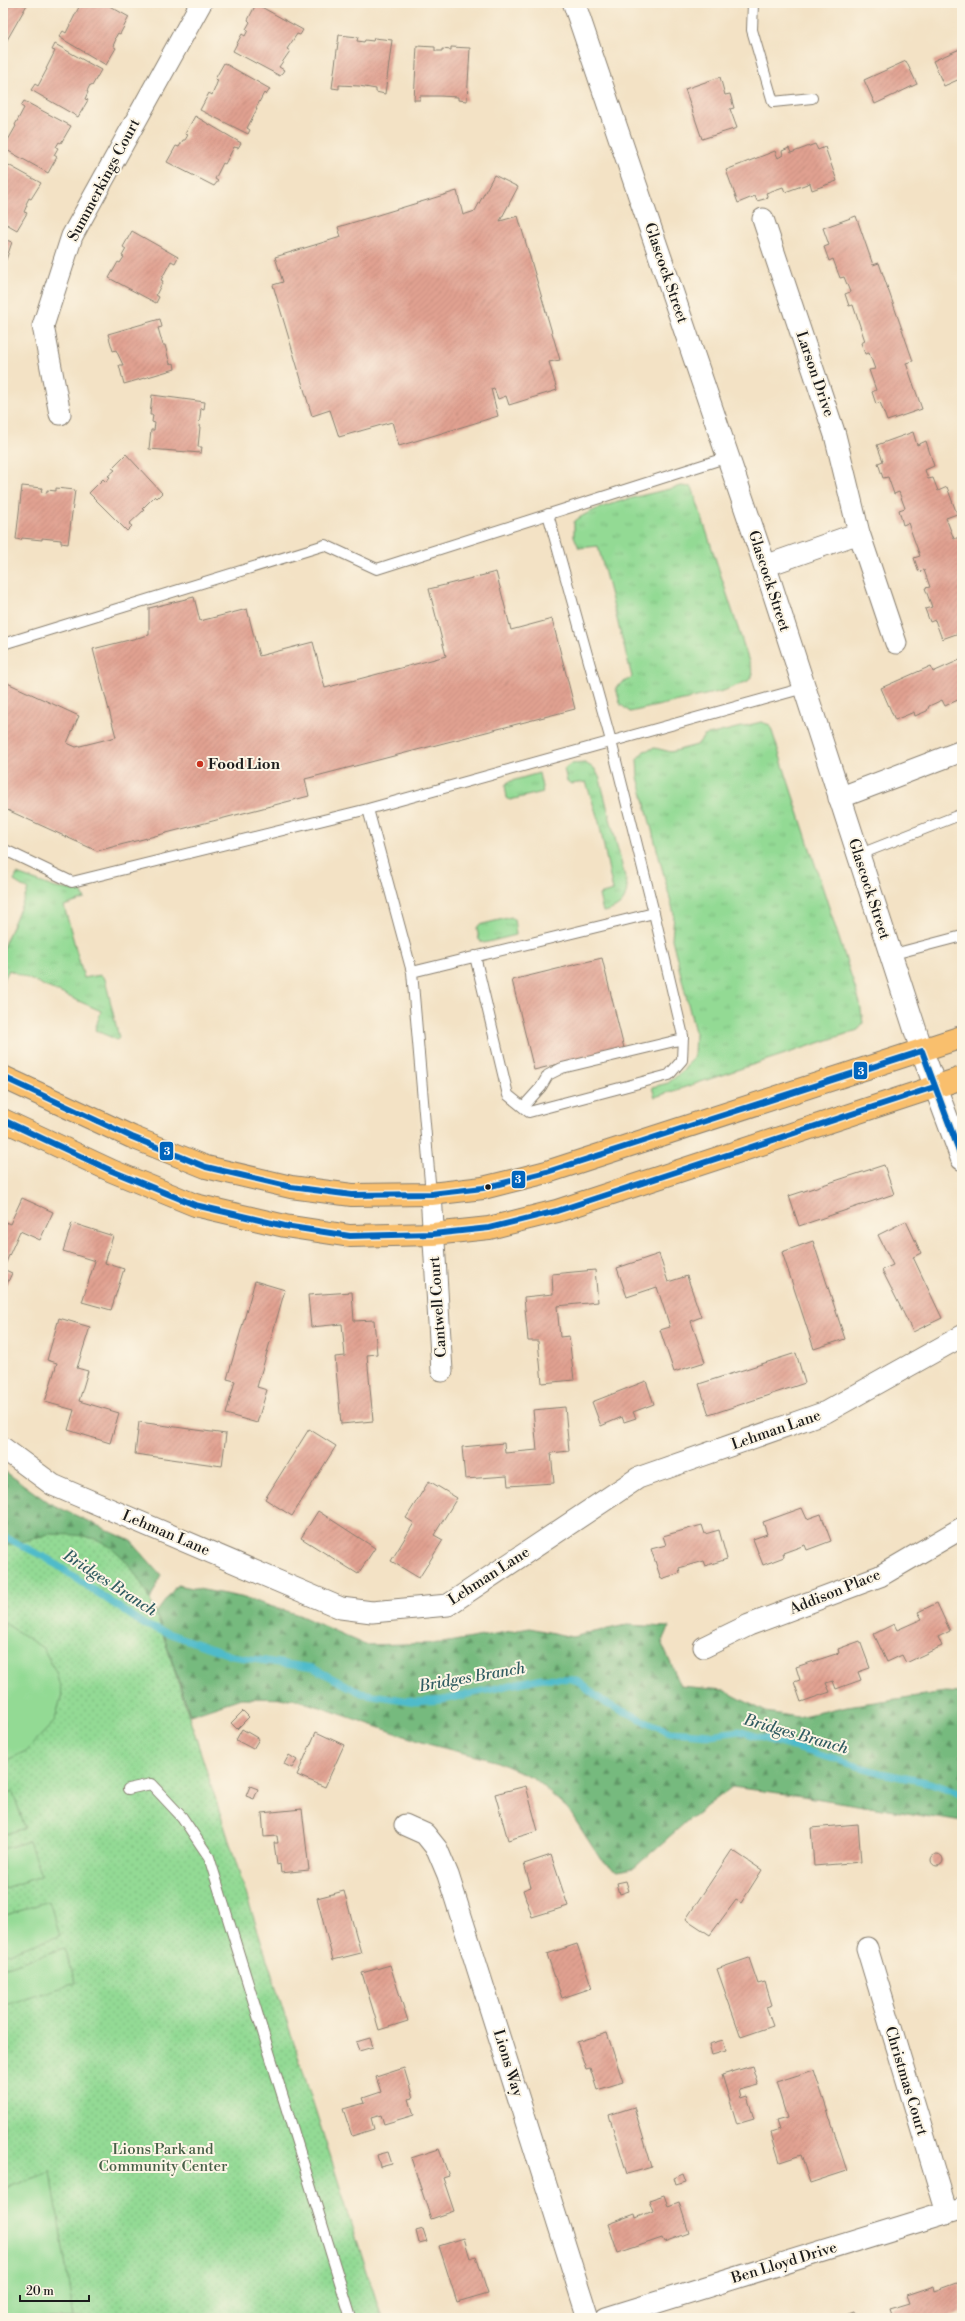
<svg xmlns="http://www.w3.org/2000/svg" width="965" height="2321" viewBox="0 0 965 2321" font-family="'Libre Bodoni',serif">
	<defs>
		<pattern id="grass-tufts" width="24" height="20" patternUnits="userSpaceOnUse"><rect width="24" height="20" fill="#93da94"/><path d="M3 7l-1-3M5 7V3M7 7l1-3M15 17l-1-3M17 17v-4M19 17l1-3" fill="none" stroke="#7eba7f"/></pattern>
		<pattern id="forest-firs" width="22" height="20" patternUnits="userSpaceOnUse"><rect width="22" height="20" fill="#76ba7e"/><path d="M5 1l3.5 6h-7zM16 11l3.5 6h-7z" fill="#609666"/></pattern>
		<pattern id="park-dots" width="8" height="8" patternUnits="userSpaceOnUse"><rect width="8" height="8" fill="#93da94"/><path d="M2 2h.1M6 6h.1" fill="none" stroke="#7eba7f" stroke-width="1.8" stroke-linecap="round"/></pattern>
		<pattern id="building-hatch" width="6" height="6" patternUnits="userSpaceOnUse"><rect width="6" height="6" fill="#e1a191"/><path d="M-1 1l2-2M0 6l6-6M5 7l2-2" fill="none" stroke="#c08a7c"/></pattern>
	</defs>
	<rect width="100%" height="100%" fill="#fcf5e5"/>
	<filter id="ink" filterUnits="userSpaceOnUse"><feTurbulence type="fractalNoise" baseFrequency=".025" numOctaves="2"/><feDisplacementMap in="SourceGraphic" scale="8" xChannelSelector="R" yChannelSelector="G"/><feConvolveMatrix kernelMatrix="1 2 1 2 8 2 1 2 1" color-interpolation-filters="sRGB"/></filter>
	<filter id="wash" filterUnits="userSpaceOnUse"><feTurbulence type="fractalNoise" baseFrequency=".012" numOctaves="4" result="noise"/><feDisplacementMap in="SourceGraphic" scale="16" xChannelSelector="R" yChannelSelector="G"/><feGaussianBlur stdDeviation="0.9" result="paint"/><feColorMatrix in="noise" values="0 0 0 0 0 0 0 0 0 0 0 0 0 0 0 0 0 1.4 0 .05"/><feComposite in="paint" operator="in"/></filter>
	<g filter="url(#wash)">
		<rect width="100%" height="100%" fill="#f3e2c5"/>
		<path fill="url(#grass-tufts)" stroke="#587b58" d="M 681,486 L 692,487 L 753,674 L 748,681 L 723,691 L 630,712 L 620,704 L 616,687 L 632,677 L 598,546 L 579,548 L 574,536 L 574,522 C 591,505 655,493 681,486 Z
			M 761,722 L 770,725 L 860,1003 L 863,1023 L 858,1030 L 655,1097 L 652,1087 L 668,1083 L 683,1071 L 694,1056 L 695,1032 L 672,939 L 674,914 L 638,777 L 637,759 L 644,751 L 655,748 L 671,752 L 697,745 L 704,736 Z
			M 585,763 L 595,769 L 600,779 L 627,885 C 627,902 618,909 603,912 L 599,895 L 613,891 L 599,822 L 586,782 L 571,784 L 567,781 L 564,769 L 570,764 Z
			M 539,773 L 543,792 L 510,800 L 507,798 L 505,785 L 508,782 Z
			M 17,874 L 56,888 L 81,891 L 85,899 L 64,906 L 84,978 L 101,975 L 105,979 L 119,1038 L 117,1040 L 95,1030 L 101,1011 L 9,970 L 3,981 L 3,947 L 28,890 L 14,881 Z
			M 511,917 L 514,919 L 516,935 L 484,943 L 479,940 L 477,928 L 479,925 Z"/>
		<path fill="url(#forest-firs)" stroke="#496b4d" d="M 3,1470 L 49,1503 L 131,1541 L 161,1575 L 150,1600 L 131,1568 L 49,1534 L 3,1547 Z
			M 177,1585 L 241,1597 L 299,1615 L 366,1645 L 442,1643 L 530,1628 L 572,1637 L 626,1625 L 669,1627 L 662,1644 L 681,1686 L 723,1690 L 766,1712 L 798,1717 L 847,1706 L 945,1692 L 962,1693 L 962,1822 L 802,1796 L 732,1787 L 687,1821 L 634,1868 L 618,1871 L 601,1860 L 568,1809 L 532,1777 L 495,1761 L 428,1744 L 296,1699 L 241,1698 L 190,1715 L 156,1613 Z"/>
		<path fill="url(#park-dots)" stroke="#587b58" d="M 49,1534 C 64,1535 81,1534 95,1539 C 125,1549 144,1586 156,1613 L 382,2318 L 3,2318 L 3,1547 Z"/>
		<path fill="#93da94" stroke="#587b58" d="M 3,1622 L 43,1648 L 56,1672 L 62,1695 L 54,1722 L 26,1751 L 3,1762 Z
			M 13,1792 L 25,1828 L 3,1835 L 3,1796 Z
			M 29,1841 L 41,1876 L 3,1889 L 3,1849 Z
			M 49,1901 L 60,1936 L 3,1955 L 3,1916 Z
			M 64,1948 L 76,1983 L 3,2006 L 3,1968 Z
			M 51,2172 L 74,2318 L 3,2318 L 3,2189 Z"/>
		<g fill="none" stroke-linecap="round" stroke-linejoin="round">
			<path stroke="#4fbbca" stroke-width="7" d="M 3,1536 L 48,1559 L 145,1625 L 232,1656 L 313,1668 L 361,1693 L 416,1702 L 442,1700 L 542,1678 L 570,1679 L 579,1682 L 607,1704 L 670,1732 L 710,1735 L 739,1731 L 881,1773 L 931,1783 L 962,1794"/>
		</g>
		<g id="blocks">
			<path fill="url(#building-hatch)" d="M 3,3 L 28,3 L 3,47 Z
				M 81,3 L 104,3 L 129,17 L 120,34 L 118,33 L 115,38 L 116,39 L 113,46 L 116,48 L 106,65 L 59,37 L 63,31 L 66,33 Z
				M 256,4 L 303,30 L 300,35 L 297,34 L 287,49 L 290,51 L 279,67 L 284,70 L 280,76 L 233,51 L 242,34 L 245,36 L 248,30 L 246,29 L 250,22 L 248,20 Z
				M 339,35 L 358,37 L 357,41 L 364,42 L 365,40 L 373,41 L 374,38 L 392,40 L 385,94 L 376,92 L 376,89 L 359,86 L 339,85 L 339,89 L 332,88 Z
				M 55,44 L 101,70 L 92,86 L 90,85 L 87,91 L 88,92 L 85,99 L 88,100 L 78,117 L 31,90 L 35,84 L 38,86 L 47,69 L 46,69 L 55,51 L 52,50 Z
				M 417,46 L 435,47 L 435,51 L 442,51 L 442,49 L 451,50 L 451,47 L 470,48 L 467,101 L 458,100 L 458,97 L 440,96 L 420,96 L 420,100 L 414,100 Z
				M 962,48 L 962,78 L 944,86 L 933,61 Z
				M 906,61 L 917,84 L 875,104 L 864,80 Z
				M 224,63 L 270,89 L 266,95 L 264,93 L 256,108 L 257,109 L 247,128 L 250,130 L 248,134 L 200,110 L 209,93 L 212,95 L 215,88 L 218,80 L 215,79 Z
				M 720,77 L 725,95 L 730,94 L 734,108 L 730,109 L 737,128 L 702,139 L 685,89 Z
				M 24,101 L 71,126 L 61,143 L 59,142 L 56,147 L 58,148 L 54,155 L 57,157 L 48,173 L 3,148 L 4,140 L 7,142 L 16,126 L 15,125 L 24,108 L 21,106 Z
				M 195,116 L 241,143 L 238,148 L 234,147 L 225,164 L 223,163 L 215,179 L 218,181 L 214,186 L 167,162 L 176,146 L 179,147 L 183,140 L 185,140 L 188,135 L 185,134 Z
				M 815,144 L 818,150 L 825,147 L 837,181 L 812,190 L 810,183 L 785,192 L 783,187 L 766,193 L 768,198 L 757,201 L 755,196 L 738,203 L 726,170 L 775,151 L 778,158 L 783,155 L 782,151 L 789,148 L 791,153 Z
				M 3,162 L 41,183 L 31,199 L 29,198 L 26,204 L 27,205 L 24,212 L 27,213 L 17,230 L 3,222 Z
				M 494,175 L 518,187 L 500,221 L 518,216 L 560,360 L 549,362 L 557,390 L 509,405 L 506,396 L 498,399 L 494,388 L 491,389 L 498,416 L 399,446 L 392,422 L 339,437 L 330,410 L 312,416 L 273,285 L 283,282 L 275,257 L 341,237 L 338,227 L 457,191 L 463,215 L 475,211 Z
				M 856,216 L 873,265 L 879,263 L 913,361 L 906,363 L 922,409 L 887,421 L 880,402 L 876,404 L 872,392 L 876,390 L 869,370 L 875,369 L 869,353 L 865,354 L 861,343 L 865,341 L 853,305 L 849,306 L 845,294 L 850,292 L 844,277 L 840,278 L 833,259 L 829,261 L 824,247 L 829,245 L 823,228 Z
				M 132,231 L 178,257 L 175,263 L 171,261 L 161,280 L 163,281 L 156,295 L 159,297 L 156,303 L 109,278 L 118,262 L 120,263 L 124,257 L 122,256 L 126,249 L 123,247 Z
				M 3,239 L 12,242 L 6,260 L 3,259 Z
				M 160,319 L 162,327 L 158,328 L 163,345 L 165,345 L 170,364 L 174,363 L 175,369 L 124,384 L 119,365 L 123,365 L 116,350 L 113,351 L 108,334 Z
				M 152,395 L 205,402 L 204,409 L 201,408 L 199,427 L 200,427 L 198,447 L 202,447 L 201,453 L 149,449 L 151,430 L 154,430 L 155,423 L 152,422 L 153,415 L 150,415 Z
				M 913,432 L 917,445 L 926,441 L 934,466 L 925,470 L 928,479 L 933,478 L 938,491 L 947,487 L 957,514 L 946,518 L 954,539 L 962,536 L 962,577 L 960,578 L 962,583 L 962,632 L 942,639 L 935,620 L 930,622 L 925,609 L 932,607 L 925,588 L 930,587 L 924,570 L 919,572 L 914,558 L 920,556 L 908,523 L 903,525 L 899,510 L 905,508 L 899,492 L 894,494 L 888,477 L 883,478 L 878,463 L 883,461 L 877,445 Z
				M 126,454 L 162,493 L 157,498 L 155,496 L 142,509 L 144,510 L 129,524 L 132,526 L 127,531 L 89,493 L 103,479 L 106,482 L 110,477 L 108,476 L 115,470 L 112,468 Z
				M 22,486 L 42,488 L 41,492 L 47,493 L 47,490 L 56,491 L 56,488 L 75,490 L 68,544 L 61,543 L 61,540 L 42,538 L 42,540 L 22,538 L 21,540 L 16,539 Z
				M 496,572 L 511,630 L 552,619 L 575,709 L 305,779 L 309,796 L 97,851 L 3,808 L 3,681 L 79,716 L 67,743 L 76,747 L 116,737 L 93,649 L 149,635 L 149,608 L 194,597 L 200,621 L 247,609 L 259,656 L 313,642 L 325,688 L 446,656 L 429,589 Z
				M 962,659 L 962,698 L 945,706 L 942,700 L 929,706 L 927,711 L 915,716 L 914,712 L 895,720 L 881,688 L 931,666 L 933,672 Z
				M 602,958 L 624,1048 L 534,1070 L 512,980 Z
				M 884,1165 L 894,1194 L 799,1226 L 789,1196 Z
				M 22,1198 L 53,1212 L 40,1240 L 20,1231 L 3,1269 L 12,1273 L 3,1293 L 3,1221 L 10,1224 Z
				M 906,1221 L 921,1253 L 913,1257 L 942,1318 L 913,1332 L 882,1270 L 893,1265 L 878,1235 Z
				M 72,1223 L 113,1236 L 105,1263 L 124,1269 L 111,1310 L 82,1302 L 95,1261 L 63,1251 Z
				M 813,1241 L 845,1339 L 814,1349 L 782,1252 Z
				M 659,1254 L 668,1282 L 687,1276 L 701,1317 L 691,1321 L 705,1362 L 674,1372 L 660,1330 L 670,1327 L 657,1287 L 627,1297 L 617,1268 Z
				M 595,1270 L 598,1302 L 557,1306 L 560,1337 L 569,1336 L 574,1380 L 542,1383 L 538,1341 L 528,1341 L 524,1297 L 553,1294 L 552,1274 Z
				M 255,1281 L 285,1290 L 257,1387 L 267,1390 L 257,1423 L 226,1414 L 235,1381 L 227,1379 Z
				M 352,1292 L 354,1321 L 374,1320 L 377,1354 L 367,1355 L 373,1421 L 341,1424 L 335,1357 L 345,1356 L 342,1324 L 311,1327 L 308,1295 Z
				M 59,1318 L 90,1327 L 77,1368 L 88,1371 L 79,1401 L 119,1413 L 110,1443 L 68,1430 L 74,1410 L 45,1402 L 57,1363 L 47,1360 Z
				M 796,1353 L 805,1383 L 709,1415 L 699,1384 Z
				M 646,1381 L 654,1404 L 633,1412 L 636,1418 L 624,1422 L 622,1417 L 601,1426 L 592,1402 Z
				M 565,1407 L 569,1451 L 551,1453 L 554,1483 L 508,1486 L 507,1476 L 465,1479 L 462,1447 L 504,1443 L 505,1453 L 537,1450 L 533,1410 Z
				M 139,1422 L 226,1434 L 222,1466 L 135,1454 Z
				M 309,1429 L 336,1446 L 292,1516 L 265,1499 Z
				M 429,1481 L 457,1498 L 434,1535 L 443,1540 L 419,1578 L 391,1561 L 414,1523 L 406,1518 Z
				M 802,1508 L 807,1519 L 821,1514 L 831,1541 L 807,1550 L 805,1545 L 783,1553 L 784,1557 L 763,1565 L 753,1539 L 767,1534 L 763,1522 Z
				M 318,1511 L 375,1548 L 358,1574 L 301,1538 Z
				M 702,1525 L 705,1534 L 719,1530 L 727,1559 L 705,1566 L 703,1561 L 679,1568 L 680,1573 L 661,1579 L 651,1549 L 666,1545 L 663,1536 Z
				M 937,1603 L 950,1631 L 938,1637 L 942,1646 L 906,1663 L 902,1655 L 887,1662 L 874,1634 L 894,1624 L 897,1630 L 922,1619 L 918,1612 Z
				M 860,1641 L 870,1668 L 858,1672 L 861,1680 L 836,1689 L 833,1681 L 826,1683 L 830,1692 L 801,1702 L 794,1682 L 800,1680 L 796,1667 L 839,1653 L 838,1649 Z
				M 243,1711 L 249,1717 L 237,1729 L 231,1723 Z
				M 242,1729 L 259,1739 L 253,1749 L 236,1740 Z
				M 316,1732 L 344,1745 L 325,1787 L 297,1775 Z
				M 289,1755 L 297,1760 L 292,1768 L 284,1764 Z
				M 250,1786 L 258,1789 L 254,1799 L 246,1796 Z
				M 526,1786 L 538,1831 L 508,1840 L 495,1794 Z
				M 302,1809 L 309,1870 L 281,1873 L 280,1864 L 277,1865 L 274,1843 L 278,1843 L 277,1836 L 264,1837 L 262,1813 Z
				M 858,1824 L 861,1862 L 814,1866 L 811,1828 Z
				M 732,1850 L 762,1870 L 741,1903 L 736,1900 L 710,1935 L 686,1919 Z
				M931 1860a6 6 0 1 1 12 0a6 6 0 1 1-12 0Z
				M 551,1855 L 568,1906 L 532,1917 L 523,1890 L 531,1887 L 524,1864 Z
				M 626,1881 L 629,1891 L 620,1894 L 617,1883 Z
				M 344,1891 L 361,1953 L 333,1960 L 317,1898 Z
				M 577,1944 L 592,1988 L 562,1998 L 547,1954 Z
				M 749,1958 L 758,1984 L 765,1982 L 772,2005 L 766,2007 L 773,2026 L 741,2037 L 717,1969 Z
				M 390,1965 L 408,2021 L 379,2030 L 362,1973 Z
				M 607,2033 L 623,2082 L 597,2090 L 590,2068 L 586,2069 L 577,2042 Z
				M 370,2038 L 373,2047 L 359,2051 L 356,2042 Z
				M 723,2040 L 726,2051 L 712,2055 L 709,2044 Z
				M 752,2066 L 758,2085 L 739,2090 L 741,2098 L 747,2096 L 754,2119 L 737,2124 L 722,2075 Z
				M 404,2068 L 413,2098 L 409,2099 L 414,2115 L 384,2124 L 381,2115 L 371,2118 L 374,2129 L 352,2136 L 343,2109 L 365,2103 L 363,2098 L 381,2092 L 376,2077 Z
				M 814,2070 L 847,2171 L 810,2183 L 801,2155 L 780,2162 L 771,2133 L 779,2130 L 776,2121 L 787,2118 L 776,2082 Z
				M 634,2107 L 652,2167 L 627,2174 L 609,2115 Z
				M 439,2149 L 449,2176 L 443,2178 L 454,2211 L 431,2219 L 411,2158 Z
				M 388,2152 L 392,2164 L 380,2167 L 377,2155 Z
				M 683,2174 L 686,2182 L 676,2185 L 674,2178 Z
				M 664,2195 L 668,2206 L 679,2202 L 689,2233 L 664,2242 L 662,2238 L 618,2253 L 608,2224 L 635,2214 L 636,2218 L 653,2211 L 649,2200 Z
				M 423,2229 L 427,2241 L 419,2243 L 416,2231 Z
				M 464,2238 L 470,2258 L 476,2256 L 488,2293 L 457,2302 L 439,2246 Z
				M 960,2282 L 962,2313 L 948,2318 L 893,2318 L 890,2309 L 910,2303 L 907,2295 L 934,2286 L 935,2291 Z
				M 855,2312 L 857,2318 L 838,2318 Z"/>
		</g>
	</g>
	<g filter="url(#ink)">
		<use href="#blocks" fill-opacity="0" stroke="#887f70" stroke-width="1"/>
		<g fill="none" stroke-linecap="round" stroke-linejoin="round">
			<defs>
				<path id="service" d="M 753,3 L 752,30 L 773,102 L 812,98
					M 3,644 L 325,545 L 377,569 L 728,457
					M 3,849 L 72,882 L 368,809
					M 858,855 L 962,814
					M 890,955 L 962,936
					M 475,956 L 508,1095 L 529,1112 L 669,1075 L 682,1060 L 683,1036 L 654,913
					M 412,972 L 654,913 L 611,741 L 548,514
					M 523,1107 L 541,1087 L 548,1075 L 562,1068 L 683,1039
					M 431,1194 L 412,972 L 368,809 L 804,688
					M 128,1789 L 151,1784 L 182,1817 L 209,1857 L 351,2318"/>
				<path id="minor" d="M 763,219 L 835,435 L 859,533 L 765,566
					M 60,414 L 43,326 L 72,236 L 201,3
					M 859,533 L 896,643
					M 839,798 L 962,751
					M 431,1194 L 442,1371
					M 3,1448 L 53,1485 L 341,1608 L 372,1612 L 448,1605 L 638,1478 L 826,1412 L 962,1336
					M 704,1647 L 749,1625 L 880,1576 L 962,1528
					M 405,1825 L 425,1834 L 437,1849 L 448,1875 L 588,2318
					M 867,1948 L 947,2213
					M 606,2318 L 962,2208"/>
				<path id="tertiary" d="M 574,3 L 765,566 L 922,1051 L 962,1159"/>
				<path id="primary" d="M 3,1077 L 132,1137 L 206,1167 L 291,1187 L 352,1195 L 431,1194 L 483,1188 L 547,1172 L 962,1037
					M 3,1120 L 112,1171 L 195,1205 L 285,1226 L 350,1236 L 433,1234 L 489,1228 L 557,1211 L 962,1078"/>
			</defs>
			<use href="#service" stroke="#887f70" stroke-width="12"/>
			<use href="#minor" stroke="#887f70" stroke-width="23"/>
			<use href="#tertiary" stroke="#887f70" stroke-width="24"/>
			<use href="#primary" stroke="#887f70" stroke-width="24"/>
			<use href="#service" stroke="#fff" stroke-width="10"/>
			<use href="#minor" stroke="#fff" stroke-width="21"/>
			<use href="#tertiary" stroke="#fff" stroke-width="22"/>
			<use href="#primary" stroke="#f9bf6d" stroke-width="22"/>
			<defs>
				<path id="bus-1" d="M 3,1077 L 132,1137 L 206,1167 L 291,1187 L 352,1195 L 431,1194 L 483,1188 L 547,1172 L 922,1051 L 962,1159
					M 3,1120 L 112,1171 L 195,1205 L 285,1226 L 350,1236 L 433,1234 L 489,1228 L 557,1211 L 934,1087"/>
			</defs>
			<use href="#bus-1" stroke="#fcf5e5" stroke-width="9"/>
			<use href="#bus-1" stroke="#0065bd" stroke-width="6"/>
		</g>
	</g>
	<circle fill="#c8321e" stroke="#fcf5e5" stroke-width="1.5" cx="200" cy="764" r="4"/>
	<circle fill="#1c1c1c" stroke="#fcf5e5" stroke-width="1.5" cx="488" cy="1187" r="3.5"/>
	<g text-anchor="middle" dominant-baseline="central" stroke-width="4" stroke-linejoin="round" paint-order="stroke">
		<g font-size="15" fill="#1c1c1c" stroke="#fcf5e5">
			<text transform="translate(104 180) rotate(-62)">Summerkings Court</text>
			<text transform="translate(666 273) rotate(71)">Glascock Street</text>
			<text transform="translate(815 374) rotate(71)">Larson Drive</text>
			<text transform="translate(769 581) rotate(72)">Glascock Street</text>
			<text transform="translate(869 889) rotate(72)">Glascock Street</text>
			<text transform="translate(438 1307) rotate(-94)">Cantwell Court</text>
			<text transform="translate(776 1430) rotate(-19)">Lehman Lane</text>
			<text transform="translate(166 1533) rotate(23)">Lehman Lane</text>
			<text transform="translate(489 1576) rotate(-33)">Lehman Lane</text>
			<text transform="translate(835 1592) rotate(-22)">Addison Place</text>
			<text transform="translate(508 2063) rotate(73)">Lions Way</text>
			<text transform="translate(906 2081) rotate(73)">Christmas Court</text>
			<text transform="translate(784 2263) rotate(-17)">Ben Lloyd Drive</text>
		</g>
		<g font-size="15" font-weight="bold" fill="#1c1c1c" stroke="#fcf5e5" text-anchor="start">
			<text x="208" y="764">Food Lion</text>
		</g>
		<g font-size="15" fill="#465e46" stroke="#fcf5e5">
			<text x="163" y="2149">Lions Park and<tspan x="163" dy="17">Community Center</tspan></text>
		</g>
		<g font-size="16" font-style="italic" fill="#305c62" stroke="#fcf5e5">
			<text transform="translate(110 1583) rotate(33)">Bridges Branch</text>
			<text transform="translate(472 1677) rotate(-10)">Bridges Branch</text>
			<text transform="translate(796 1734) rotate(16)">Bridges Branch</text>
		</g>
	</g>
	<g stroke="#fcf5e5" stroke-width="1.5">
		<rect x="853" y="1061" width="15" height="19" rx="4" fill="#0065bd"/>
		<rect x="159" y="1141" width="15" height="20" rx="4" fill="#0065bd"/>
		<rect x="511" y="1170" width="15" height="19" rx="4" fill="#0065bd"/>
	</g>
	<g font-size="11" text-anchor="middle" font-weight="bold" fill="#fff">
		<text x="861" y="1075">3</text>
		<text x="167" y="1155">3</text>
		<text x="518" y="1183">3</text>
	</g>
	<rect width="965" height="2321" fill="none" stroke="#fcf5e5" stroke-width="16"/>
	<path d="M20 2295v6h69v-6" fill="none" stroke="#1c1c1c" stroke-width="2"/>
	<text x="26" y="2295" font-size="12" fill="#1c1c1c" stroke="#fcf5e5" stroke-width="3" paint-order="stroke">20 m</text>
</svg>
